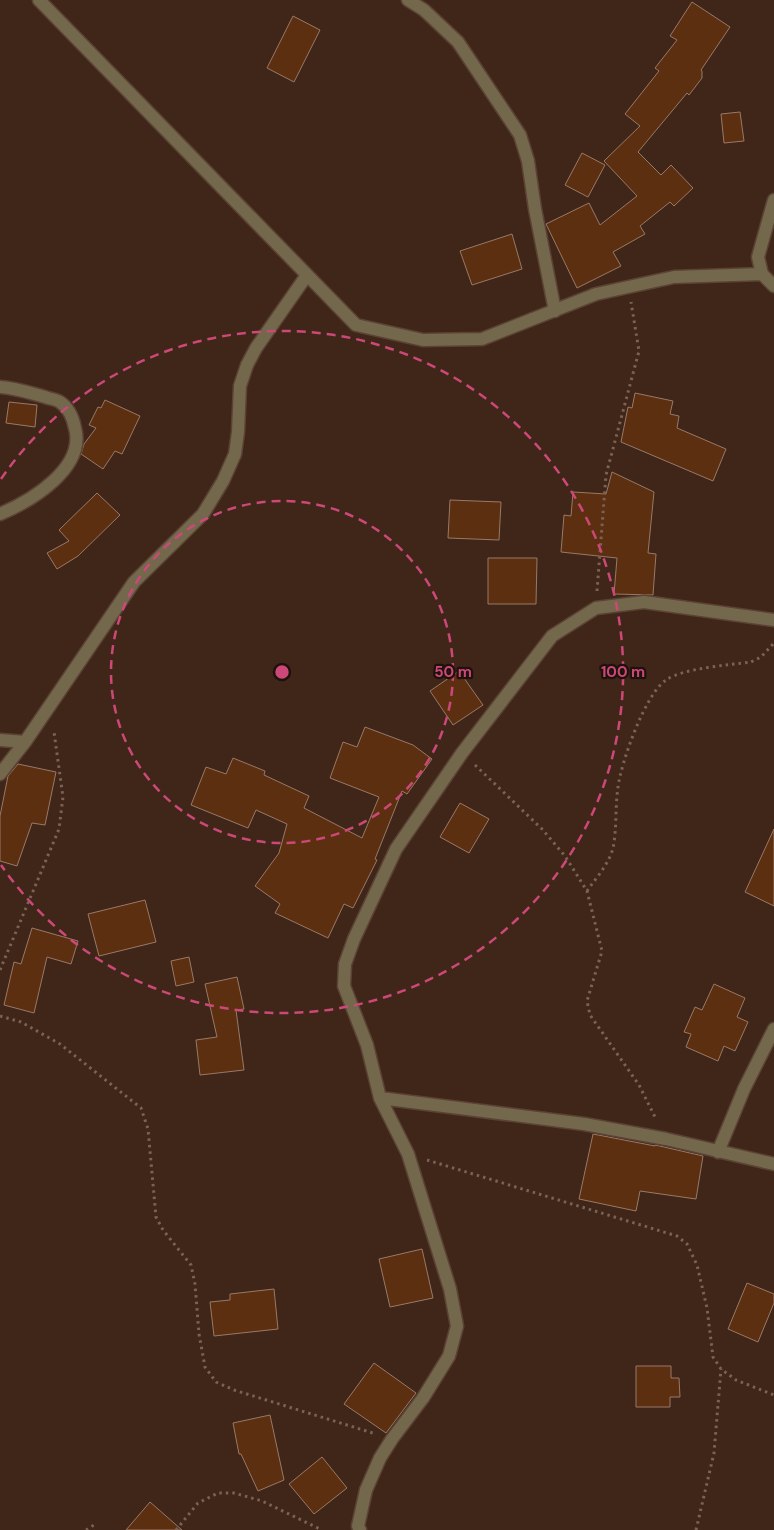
<svg xmlns="http://www.w3.org/2000/svg" width="774" height="1530" viewBox="0 0 774 1530" font-family="'DM Sans',sans-serif">
	<rect width="100%" height="100%" fill="#402618"/>
	<path fill="#5d2f11" stroke="#987968" d="M 692,2 L 730,27 L 701,70 L 702,71 L 702,78 L 689,95 L 687,93 L 638,152 L 661,175 L 671,165 L 693,188 L 674,206 L 670,202 L 640,226 L 645,234 L 613,252 L 621,266 L 577,288 L 546,224 L 589,203 L 600,225 L 637,196 L 604,161 L 640,126 L 625,114 L 659,71 L 655,68 L 677,40 L 670,36 Z
		M 293,16 L 320,30 L 294,82 L 267,68 Z
		M 740,112 L 744,141 L 724,143 L 721,114 Z
		M 582,153 L 605,165 L 588,197 L 565,185 Z
		M 512,234 L 522,269 L 472,285 L 460,251 Z
		M 635,393 L 673,401 L 670,414 L 679,416 L 677,428 L 726,449 L 713,481 L 621,442 L 628,407 L 632,408 Z
		M 105,400 L 140,416 L 122,454 L 115,451 L 103,469 L 81,454 L 84,444 L 96,428 L 89,425 L 98,407 L 101,408 Z
		M 9,402 L 37,405 L 35,427 L 6,423 Z
		M 612,472 L 654,492 L 648,553 L 656,554 L 653,595 L 614,594 L 617,558 L 561,552 L 564,515 L 571,516 L 573,492 L 606,494 Z
		M 97,493 L 120,515 L 78,556 L 57,569 L 47,553 L 69,541 L 59,530 Z
		M 450,500 L 501,502 L 499,540 L 448,538 Z
		M 488,558 L 537,558 L 536,604 L 488,604 Z
		M 459,671 L 483,705 L 453,725 L 430,691 Z
		M 365,727 L 413,745 L 432,759 L 407,794 L 402,791 L 375,859 L 377,860 L 353,908 L 344,904 L 328,938 L 275,913 L 280,904 L 255,886 L 279,853 L 287,824 L 256,810 L 248,828 L 191,805 L 206,767 L 226,774 L 233,758 L 265,771 L 264,775 L 309,796 L 304,808 L 362,838 L 379,797 L 330,778 L 343,742 L 357,747 Z
		M 18,764 L 56,772 L 45,825 L 32,823 L 17,866 L 0,861 L 0,816 L 8,776 Z
		M 460,803 L 489,819 L 469,853 L 440,837 Z
		M 774,829 L 774,906 L 745,892 Z
		M 145,900 L 156,942 L 99,956 L 88,914 Z
		M 32,928 L 78,941 L 71,964 L 47,957 L 34,1013 L 4,1005 L 14,962 L 21,964 Z
		M 189,957 L 194,982 L 176,986 L 171,961 Z
		M 237,977 L 244,1009 L 236,1010 L 244,1070 L 200,1075 L 196,1040 L 217,1037 L 205,984 Z
		M 714,984 L 745,998 L 737,1017 L 748,1022 L 735,1051 L 724,1046 L 718,1061 L 686,1047 L 691,1034 L 684,1032 L 695,1007 L 702,1010 Z
		M 593,1134 L 655,1146 L 655,1145 L 664,1147 L 703,1156 L 696,1199 L 640,1191 L 636,1211 L 579,1199 Z
		M 422,1249 L 433,1298 L 390,1307 L 379,1259 Z
		M 747,1283 L 774,1294 L 774,1303 L 758,1342 L 728,1329 Z
		M 274,1289 L 278,1329 L 214,1336 L 210,1302 L 230,1300 L 230,1294 Z
		M 374,1363 L 416,1393 L 386,1433 L 344,1404 Z
		M 636,1366 L 671,1366 L 671,1378 L 679,1378 L 680,1397 L 670,1397 L 670,1407 L 636,1407 Z
		M 270,1415 L 284,1480 L 258,1491 L 241,1454 L 239,1454 L 233,1423 Z
		M 322,1457 L 347,1488 L 314,1514 L 289,1484 Z
		M 150,1502 L 182,1530 L 126,1530 Z"/>
	<g fill="none" stroke-linecap="round" stroke-linejoin="round">
		<defs>
			<path id="minor" d="M 39,0 L 356,325 L 423,340 L 482,339 L 596,294 L 674,277 L 762,274
				M 408,0 L 424,10 L 458,42 L 520,135 L 528,161 L 535,209 L 555,311
				M 774,200 L 758,257 L 762,274 L 774,286
				M 0,387 C 16,388 30,393 45,397 C 50,399 56,399 60,402 C 69,408 73,418 75,428 C 86,468 31,501 0,514
				M 0,740 L 25,742
				M 0,774 L 25,742 L 134,582 L 203,514 L 223,481 L 235,454 L 238,432 L 240,386 L 247,365 L 256,348 L 307,275
				M 380,1098 L 584,1124 L 666,1139 L 774,1164
				M 718,1152 L 744,1089 L 774,1029
				M 360,1530 L 358,1526 L 366,1490 L 380,1458 L 392,1439 L 423,1398 L 449,1356 L 457,1326 L 450,1289 L 408,1154 L 380,1098 L 367,1045 L 344,986 L 345,964 L 354,939 L 396,849 L 462,753 L 552,636 L 596,608 L 644,602 L 774,620"/>
		</defs>
		<use href="#minor" stroke="#5b4235" stroke-width="15"/>
		<path stroke="#796256" stroke-width="3" stroke-dasharray="2.5 4" stroke-linecap="butt" d="M 597,591 L 606,475 L 639,351 L 631,302
			M 475,765 L 542,829 L 565,856 L 587,891 L 602,951 L 587,1001 L 590,1015 L 639,1085 L 656,1119
			M 587,891 C 596,878 609,864 613,848 C 617,829 615,807 618,787 C 621,763 645,694 666,680 C 683,668 730,665 751,662 L 761,657 L 774,643
			M 0,970 L 59,829 L 63,797 L 54,732
			M 0,1016 L 21,1022 L 60,1044 L 141,1108 L 148,1129 L 156,1217 L 163,1230 L 191,1265 L 195,1284 L 199,1334 L 205,1367 L 216,1382 L 234,1390 L 376,1434
			M 427,1160 L 677,1236 L 687,1244 L 697,1265 L 707,1308 L 713,1357 L 721,1369 L 736,1380 L 774,1395
			M 86,1530 L 94,1525
			M 176,1530 L 198,1503 L 218,1493 L 234,1493 L 262,1501 L 322,1530
			M 696,1530 L 714,1453 L 721,1369"/>
		<use href="#minor" stroke="#73684c" stroke-width="12"/>
	</g>
	<g fill="none" stroke="#cc4878" stroke-width="2.5" stroke-dasharray="9 6">
		<circle cx="282" cy="672" r="171"/>
		<path d="M1 479A341 341 0 1 1 1 865"/>
	</g>
	<circle cx="282" cy="672" r="8" fill="#cc4878" stroke="#1e120c" stroke-width="2.5"/>
	<g font-size="15" text-anchor="middle" font-weight="bold" fill="#cc4878" stroke="#1e120c" stroke-width="4.5" stroke-linejoin="round" paint-order="stroke">
		<text x="453" y="677">50 m</text>
		<text x="623" y="677">100 m</text>
	</g>
</svg>
